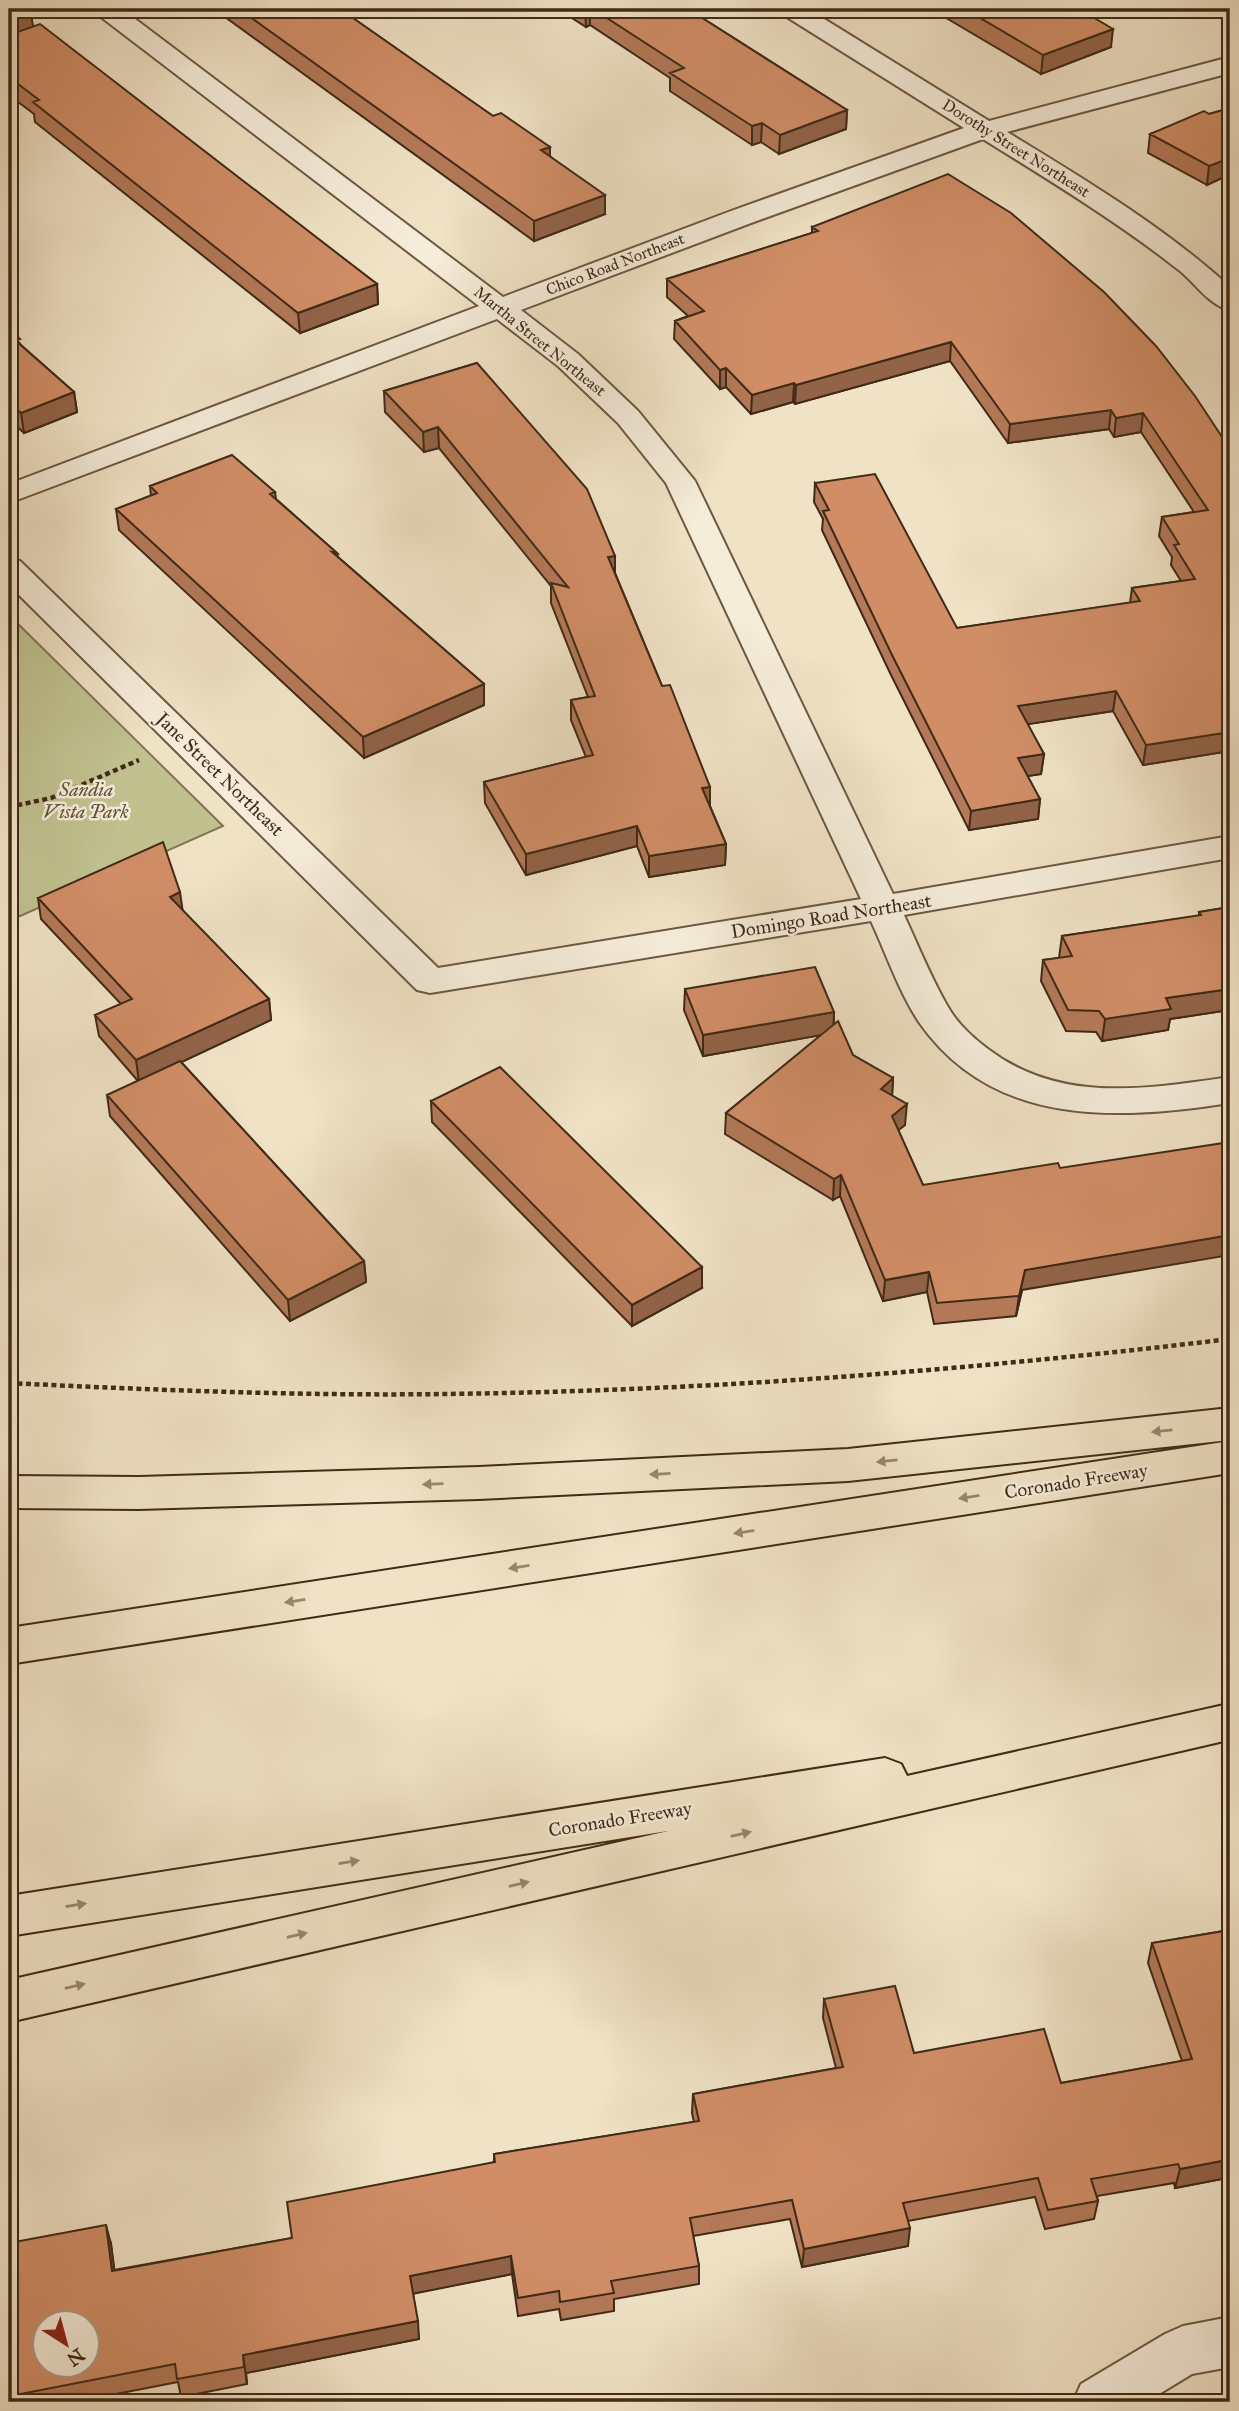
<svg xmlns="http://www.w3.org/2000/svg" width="1239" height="2411" viewBox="0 0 1239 2411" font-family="'IM FELL Great Primer',serif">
	<rect width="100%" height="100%" fill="#f0e2c5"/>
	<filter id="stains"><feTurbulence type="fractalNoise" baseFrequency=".00286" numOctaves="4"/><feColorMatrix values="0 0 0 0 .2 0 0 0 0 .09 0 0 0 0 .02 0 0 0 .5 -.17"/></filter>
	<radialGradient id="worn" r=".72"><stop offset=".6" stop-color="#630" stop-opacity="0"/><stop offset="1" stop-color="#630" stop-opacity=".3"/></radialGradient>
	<path fill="#c1c190" stroke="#807654" stroke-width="2" d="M 9,615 L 223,826 L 9,921 Z"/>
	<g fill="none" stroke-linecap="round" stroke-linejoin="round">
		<defs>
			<path id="minor" d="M 94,9 L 122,9 L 503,297 L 731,211 L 964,128 L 782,14 L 779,9 L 808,9 L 989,121 L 1230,57 L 1230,73 L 1007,132 C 1084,179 1163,226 1230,287 L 1230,310 C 1210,306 1196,284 1180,271 C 1118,222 1050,181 983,139 L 751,223 L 521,310 L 578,354 L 638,411 L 695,481 L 893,894 L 1230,836 L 1230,858 L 904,915 C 918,945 931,978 948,1007 C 957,1023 973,1038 988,1049 C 1060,1104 1146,1089 1230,1077 L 1230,1103 C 1117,1120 993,1128 919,1022 C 899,992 886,953 871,921 L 430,993 L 417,990 L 9,585 L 9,559 L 20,561 L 438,968 L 861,899 L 666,483 L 618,423 L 558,366 L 497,319 L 9,503 L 9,484 L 479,306 L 97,14 Z
				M 1230,2317 L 1230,2367 L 1192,2374 L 1146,2402 L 1073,2402 L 1081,2384 L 1165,2334 L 1183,2326 Z"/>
			<path id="motorway" d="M 1230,1408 L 1230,1440 L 848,1481 L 479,1499 L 139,1509 L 9,1508 L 9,1476 L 139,1477 L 479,1467 L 848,1449 Z
				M 1230,1441 L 1230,1473 L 9,1664 L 9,1628 Z
				M 1224,1705 L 1230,1707 L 1230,1739 L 1224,1741 L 9,2022 L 9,1980 L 668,1831 L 9,1936 L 9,1896 L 885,1758 L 901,1764 L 907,1776 Z"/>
		</defs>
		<use href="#minor" stroke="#6c5842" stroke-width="4"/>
		<use href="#motorway" stroke="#402a17" stroke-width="4"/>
		<path stroke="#402a17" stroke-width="4.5" stroke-dasharray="5 3.5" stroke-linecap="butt" d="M 9,807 L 51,798 L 139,760
			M 9,1383 C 154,1390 300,1396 445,1394 C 708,1391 970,1370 1230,1339"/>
		<use href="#minor" fill="#f5ecd9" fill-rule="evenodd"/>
		<use href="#motorway" fill="#f0e2c5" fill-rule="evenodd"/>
	</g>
	<path fill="#b37958" stroke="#402a17" stroke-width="2" d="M 9,9 L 377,284 L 378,304 L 300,333 L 35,122 L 34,114 L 9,95 Z
		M 214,9 L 340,9 L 493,116 L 550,147 L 550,156 L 605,214 L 534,241 Z
		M 558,9 L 688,9 L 847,110 L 846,129 L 779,154 L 761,142 L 752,145 L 670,91 L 670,78 L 590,25 L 586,27 Z
		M 931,9 L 1079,9 L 1111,47 L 1041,74 Z
		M 1230,108 L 1230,182 L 1224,177 L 1207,185 L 1148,153 L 1150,134 L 1209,114 Z
		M 812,227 L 1230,449 L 1230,751 L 1143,765 L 1113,711 L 1027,724 L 1044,754 L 1041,774 L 1027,776 L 1040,799 L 1038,819 L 969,830 L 891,675 L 822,530 L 823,519 L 814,502 L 815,483 L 957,628 L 1130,603 L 1132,588 L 1181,581 L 1171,565 L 1172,557 L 1159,536 L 1162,517 L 1194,512 L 1141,432 L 1114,437 L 1109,429 L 1008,443 L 950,361 L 795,404 L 793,402 L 751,414 L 726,387 L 720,389 L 674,339 L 675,321 L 688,316 L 667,297 L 667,279 L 812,233 Z
		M 9,329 L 21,345 L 74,392 L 77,412 L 24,433 L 9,419 Z
		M 477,363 L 615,556 L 615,573 L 662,686 L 710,787 L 710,806 L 726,844 L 725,865 L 649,877 L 637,846 L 526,875 L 485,803 L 484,782 L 586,757 L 571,720 L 571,700 L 588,697 L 551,603 L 551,586 L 439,448 L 424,452 L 385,412 L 384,391 Z
		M 150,486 L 275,492 L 276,499 L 337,553 L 338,557 L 484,684 L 484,705 L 364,758 L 119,530 L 116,509 L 151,496 Z
		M 38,898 L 182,910 L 269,999 L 271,1020 L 181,1062 L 364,1261 L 366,1282 L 290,1321 L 110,1116 L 107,1095 L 138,1081 L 99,1036 L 95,1015 L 121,1004 L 41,919 Z
		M 1230,907 L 1230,1010 L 1170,1019 L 1168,1030 L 1102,1041 L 1096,1032 L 1066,1031 L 1041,981 L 1043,960 L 1059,958 L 1062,936 L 1199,916 L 1199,912 Z
		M 685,989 L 834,1012 L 834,1025 L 853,1055 L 893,1078 L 892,1095 L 905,1125 L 898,1130 L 923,1185 L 1022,1290 L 1016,1316 L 934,1324 L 927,1292 L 883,1301 L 840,1196 L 833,1200 L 725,1134 L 726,1113 L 821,1035 L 703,1056 L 684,1010 Z
		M 431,1101 L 702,1288 L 632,1326 L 432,1122 Z
		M 1230,1930 L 1230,2187 L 1224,2188 L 1222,2179 L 1175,2188 L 1174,2183 L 1097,2196 L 1098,2201 L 1094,2219 L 1045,2229 L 1035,2197 L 908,2221 L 908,2246 L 802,2267 L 790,2219 L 693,2236 L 699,2266 L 699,2284 L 614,2299 L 614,2311 L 561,2320 L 559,2309 L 518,2316 L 512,2274 L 413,2293 L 419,2339 L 246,2373 L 247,2384 L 181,2397 L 178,2382 L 75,2402 L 9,2402 L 111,2244 L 114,2270 L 292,2238 L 494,2162 L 494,2154 L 694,2122 L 692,2113 L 693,2094 L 836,2068 L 823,2018 L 824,1999 L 914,2053 L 1061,2083 L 1182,2061 L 1148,1963 L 1152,1943 Z"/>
	<path fill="#926347" stroke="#402a17" stroke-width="2" d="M 585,9 L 590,9 L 590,25 L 586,27 Z
		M 31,14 L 34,32 L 9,41 L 9,21 Z
		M 1113,29 L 1111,47 L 1041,74 L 1043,55 Z
		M 847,110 L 846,129 L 779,154 L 780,135 Z
		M 762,123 L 761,142 L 752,145 L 752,126 Z
		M 550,147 L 550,166 L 541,150 Z
		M 1227,159 L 1224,177 L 1207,185 L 1209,166 Z
		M 605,195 L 605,214 L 534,241 L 534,221 Z
		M 377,284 L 378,304 L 300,333 L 298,313 Z
		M 951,342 L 950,361 L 795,404 L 796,385 Z
		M 726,368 L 726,387 L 720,389 L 720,370 Z
		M 794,383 L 793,402 L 751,414 L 752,395 Z
		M 74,392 L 77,412 L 24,433 L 21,413 Z
		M 1111,410 L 1109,429 L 1008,443 L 1010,424 Z
		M 1143,413 L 1141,432 L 1114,437 L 1116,418 Z
		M 438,427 L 439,448 L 424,452 L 423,432 Z
		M 615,556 L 615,577 L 608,557 Z
		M 484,684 L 484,705 L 364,758 L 363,737 Z
		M 1116,691 L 1113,711 L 1016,726 L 1018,706 Z
		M 1230,732 L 1230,751 L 1143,765 L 1146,745 Z
		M 1044,754 L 1041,774 L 1016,778 L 1018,758 Z
		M 710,787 L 710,808 L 702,788 Z
		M 1040,799 L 1038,819 L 969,830 L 971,811 Z
		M 637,826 L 637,846 L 526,875 L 526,854 Z
		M 726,844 L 725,865 L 649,877 L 649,856 Z
		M 180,892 L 183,913 L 170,897 Z
		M 1230,989 L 1230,1010 L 1170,1019 L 1168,1030 L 1102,1041 L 1105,1019 L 1166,998 Z
		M 269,999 L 271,1020 L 139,1082 L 136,1060 Z
		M 834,1012 L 833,1033 L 703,1056 L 703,1035 Z
		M 893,1078 L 892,1099 L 881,1089 Z
		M 907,1104 L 905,1125 L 890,1137 L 892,1116 Z
		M 841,1175 L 840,1196 L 833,1200 L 834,1179 Z
		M 1230,1235 L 1230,1255 L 1022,1290 L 1016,1316 L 1019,1296 L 1025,1270 Z
		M 364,1261 L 366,1282 L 290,1321 L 288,1300 Z
		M 702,1267 L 702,1288 L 632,1326 L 632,1305 Z
		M 929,1272 L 927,1292 L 883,1301 L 885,1280 Z
		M 1227,2160 L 1222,2179 L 1175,2188 L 1180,2169 Z
		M 106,2225 L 111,2244 L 117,2289 L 112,2271 Z
		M 910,2228 L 908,2246 L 802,2267 L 804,2249 Z
		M 511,2256 L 512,2274 L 412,2294 L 410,2276 Z
		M 418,2321 L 419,2339 L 246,2373 L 247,2384 L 243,2355 Z"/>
	<path fill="#d08d66" stroke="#402a17" stroke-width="2" fill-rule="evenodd" d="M 9,9 L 25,9 L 31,14 L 9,21 Z
		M 239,9 L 340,9 L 493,116 L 501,113 L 550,147 L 541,150 L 605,195 L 534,221 Z
		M 593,9 L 688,9 L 847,110 L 780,135 L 762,123 L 752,126 L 670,73 L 684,68 Z
		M 965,9 L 1079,9 L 1113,29 L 1043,55 Z
		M 40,24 L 377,284 L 298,313 L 33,102 L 39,100 L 9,77 L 9,35 Z
		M 1230,108 L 1230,161 L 1227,159 L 1209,166 L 1150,134 L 1204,111 L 1209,114 Z
		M 948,174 L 1011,213 L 1104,292 L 1156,346 L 1195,396 L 1230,449 L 1230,732 L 1146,745 L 1116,691 L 1018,706 L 1044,754 L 1018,758 L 1040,799 L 971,811 L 892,655 L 823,511 L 829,510 L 815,483 L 875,474 L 957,628 L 1140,601 L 1132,588 L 1195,579 L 1174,545 L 1179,544 L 1162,517 L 1208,510 L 1143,413 L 1116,418 L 1111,410 L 1010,424 L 951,342 L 796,385 L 794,383 L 752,395 L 726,368 L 720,370 L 675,321 L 704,311 L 667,279 L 818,231 L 812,227 Z
		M 9,329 L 20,339 L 15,340 L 74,392 L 21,413 L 9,402 Z
		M 477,363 L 587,489 L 615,556 L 608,557 L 662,686 L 670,685 L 710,787 L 702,788 L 726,844 L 649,856 L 637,826 L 526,854 L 484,782 L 593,755 L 571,700 L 595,696 L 551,583 L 568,587 L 438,427 L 423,432 L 384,391 Z
		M 232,455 L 275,492 L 270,494 L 337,553 L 332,552 L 484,684 L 363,737 L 116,509 L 157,493 L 150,486 Z
		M 163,842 L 180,892 L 170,897 L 269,999 L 136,1060 L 95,1015 L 132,999 L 38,898 Z
		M 1230,907 L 1230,989 L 1166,998 L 1171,1009 L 1105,1019 L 1099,1011 L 1068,1010 L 1043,960 L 1072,956 L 1062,936 L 1201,915 L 1199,912 Z
		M 815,967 L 834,1012 L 703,1035 L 685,989 Z
		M 838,1021 L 853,1055 L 893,1078 L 881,1089 L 907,1104 L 892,1116 L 923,1185 L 1058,1163 L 1060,1168 L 1230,1142 L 1230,1235 L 1025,1270 L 1019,1296 L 937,1303 L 929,1272 L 885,1280 L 841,1175 L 834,1179 L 726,1113 Z
		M 180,1061 L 364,1261 L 288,1300 L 107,1095 Z
		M 500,1067 L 702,1267 L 632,1305 L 431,1101 Z
		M 1230,1930 L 1230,2169 L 1229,2169 L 1227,2160 L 1180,2169 L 1178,2164 L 1091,2179 L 1098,2201 L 1048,2210 L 1038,2178 L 903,2203 L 910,2228 L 804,2249 L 792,2200 L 690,2218 L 699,2266 L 611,2281 L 614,2293 L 560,2302 L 559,2291 L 518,2298 L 511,2256 L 410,2276 L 418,2321 L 243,2355 L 244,2367 L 177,2379 L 175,2364 L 15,2395 L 15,2402 L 9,2402 L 9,2243 L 106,2225 L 112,2271 L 292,2238 L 287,2202 L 495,2162 L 494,2154 L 699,2121 L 693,2094 L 843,2067 L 824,1999 L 895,1986 L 914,2053 L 1044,2029 L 1061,2083 L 1192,2059 L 1152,1943 ZM 46,2323 L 88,2323 L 88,2365 L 46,2365 Z"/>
	<defs><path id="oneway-solid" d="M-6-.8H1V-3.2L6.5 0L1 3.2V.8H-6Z" transform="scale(1.75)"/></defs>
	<g fill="#98866e">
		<use href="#oneway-solid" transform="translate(1162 1431) rotate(174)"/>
		<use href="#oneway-solid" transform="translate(887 1461) rotate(174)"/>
		<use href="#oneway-solid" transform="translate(660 1474) rotate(177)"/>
		<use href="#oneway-solid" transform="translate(433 1484) rotate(178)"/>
		<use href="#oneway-solid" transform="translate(969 1497) rotate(171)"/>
		<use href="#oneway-solid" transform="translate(744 1532) rotate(171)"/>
		<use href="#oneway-solid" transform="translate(519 1567) rotate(171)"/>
		<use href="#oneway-solid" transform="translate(295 1601) rotate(171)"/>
		<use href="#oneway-solid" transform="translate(741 1834) rotate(-13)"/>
		<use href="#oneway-solid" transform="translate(349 1862) rotate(-9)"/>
		<use href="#oneway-solid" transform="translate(519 1884) rotate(-13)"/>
		<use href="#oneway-solid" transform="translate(76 1905) rotate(-9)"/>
		<use href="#oneway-solid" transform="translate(297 1935) rotate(-13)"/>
		<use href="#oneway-solid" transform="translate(75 1986) rotate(-13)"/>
	</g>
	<g text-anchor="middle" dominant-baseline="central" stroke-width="5" stroke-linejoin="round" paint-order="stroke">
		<g font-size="16" fill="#402a17" stroke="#f5ecd9">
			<text transform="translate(1016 148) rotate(32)">Dorothy Street Northeast</text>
			<text transform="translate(615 264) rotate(-21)">Chico Road Northeast</text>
			<text transform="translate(540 341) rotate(39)">Martha Street Northeast</text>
		</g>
		<g font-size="19" fill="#402a17" stroke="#f5ecd9">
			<text transform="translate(220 774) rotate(44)">Jane Street Northeast</text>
			<text transform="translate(831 916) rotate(-9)">Domingo Road Northeast</text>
			<text transform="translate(1076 1481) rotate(-9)">Coronado Freeway</text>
			<text transform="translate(620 1819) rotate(-9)">Coronado Freeway</text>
		</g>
		<g font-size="19" font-style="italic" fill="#605035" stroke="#f5ecd9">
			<text x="86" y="789">Sandia<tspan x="86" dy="22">Vista Park</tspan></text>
		</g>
	</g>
	<rect width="1239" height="2411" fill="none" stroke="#f0e2c5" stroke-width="35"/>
	<rect x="10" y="10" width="1218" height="2390" fill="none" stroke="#402a17" stroke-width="3.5"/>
	<rect x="18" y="18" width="1204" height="2376" fill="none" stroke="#402a17" stroke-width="2"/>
	<g transform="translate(66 2344) rotate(144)"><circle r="33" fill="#f5ecd9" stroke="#ad9e8b" stroke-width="2"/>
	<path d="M0-5L12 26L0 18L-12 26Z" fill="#8f2418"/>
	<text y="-10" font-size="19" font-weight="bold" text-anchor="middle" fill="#402a17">N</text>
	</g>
	<rect width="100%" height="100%" filter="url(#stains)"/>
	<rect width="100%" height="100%" fill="url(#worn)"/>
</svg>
